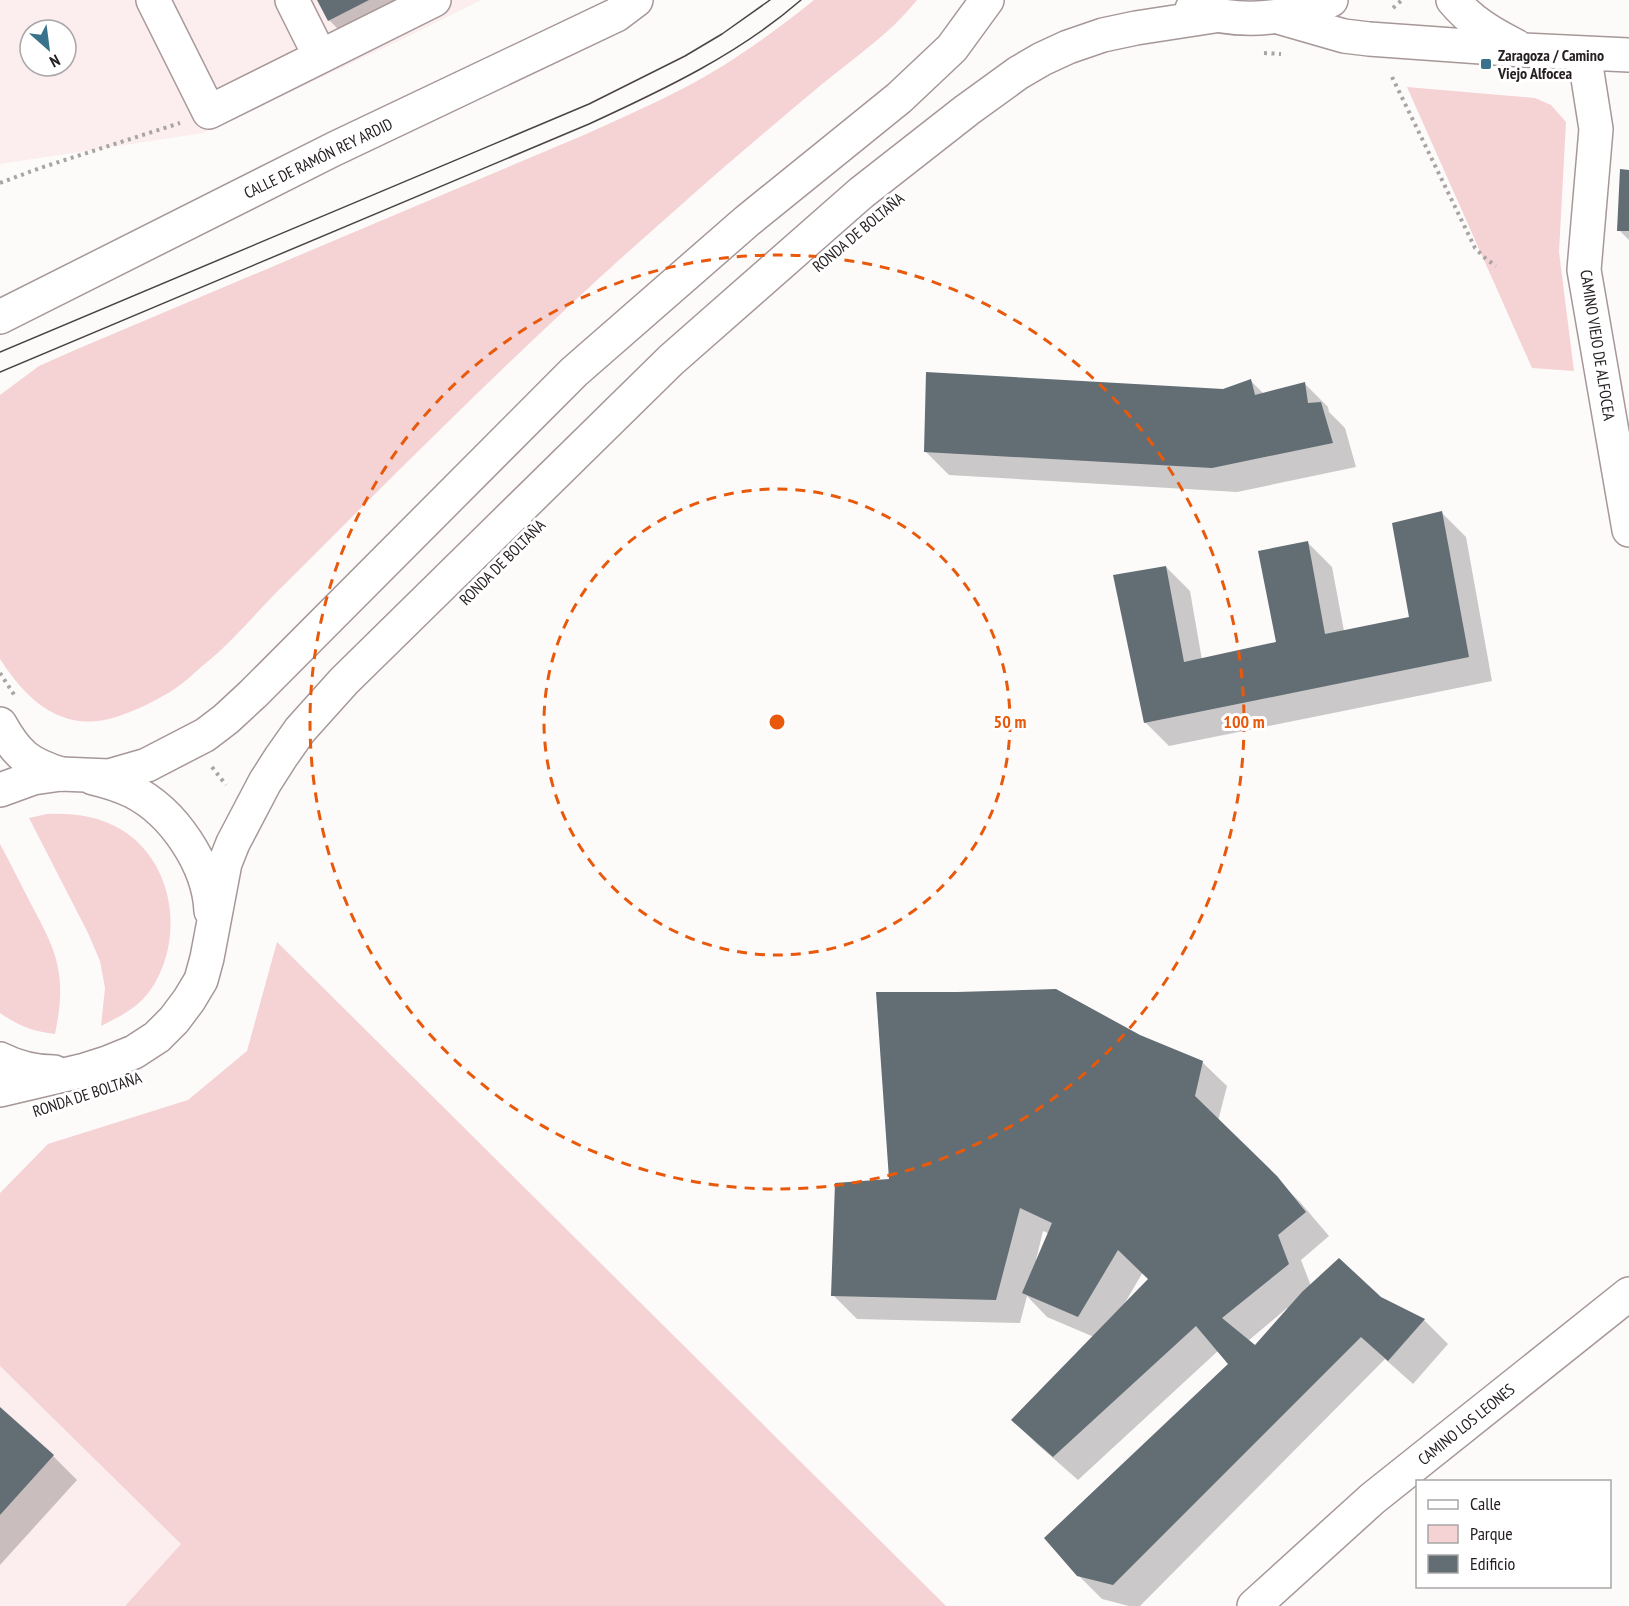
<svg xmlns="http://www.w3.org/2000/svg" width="1629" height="1606" viewBox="0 0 1629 1606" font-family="'PT Sans Narrow',sans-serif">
	<rect width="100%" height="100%" fill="#fdfafa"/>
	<path fill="#fcedee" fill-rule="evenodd" d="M 0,0 L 481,0 L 409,36 L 203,133 L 0,164 ZM 30,30 L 66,30 L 66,66 L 30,66 Z
		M 0,1366 L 181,1544 L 125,1606 L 0,1606 Z"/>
	<path fill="#f5d2d4" d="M 814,0 L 917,0 C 891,33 854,58 821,85 C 771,127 721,169 672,213 C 538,330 413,456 287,582 C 265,603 245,627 223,648 C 216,655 208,661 200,668 C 192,675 185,682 176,688 C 158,700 137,710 116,717 C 63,734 27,701 0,659 L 0,395 L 39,366 L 75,350 L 584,135 C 617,120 651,105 684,88 C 730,64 773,33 814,0 Z
		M 1407,87 L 1535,98 L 1551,105 L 1566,122 L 1559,252 L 1574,371 L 1532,368 Z
		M 47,814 C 73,813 99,816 122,830 C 176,864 185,942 149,992 C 137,1008 119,1017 101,1026 L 105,988 L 100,961 L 88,933 L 29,818 Z
		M 0,844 C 11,864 21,885 32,906 C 43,927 56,949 59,974 C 62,995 59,1014 55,1034 C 34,1032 17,1025 0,1013 Z
		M 277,942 L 946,1606 L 125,1606 L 181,1544 L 0,1366 L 0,1193 L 48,1144 L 188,1100 L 247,1051 Z"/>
	<path fill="#0003" fill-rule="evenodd" d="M 319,0 L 420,0 L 430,21 L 363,54 L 329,20 Z
		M 1629,171 L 1629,240 L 1619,230 Z
		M 1250,380 L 1264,394 L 1304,383 L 1328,407 L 1329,412 L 1345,428 L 1356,467 L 1237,492 L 949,475 L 925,451 L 1223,390 Z
		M 1442,513 L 1466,537 L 1492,681 L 1169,746 L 1145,722 L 1166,567 L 1190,591 L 1202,660 L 1278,644 L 1308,543 L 1332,567 L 1344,631 L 1411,618 Z
		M 1139,1036 L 1202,1062 L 1227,1086 L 1218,1121 L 1300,1202 L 1329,1236 L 1301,1260 L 1311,1286 L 1380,1299 L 1424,1320 L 1448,1344 L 1413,1384 L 1385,1359 L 1140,1606 L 1129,1606 L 1102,1599 L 1078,1575 L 1231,1364 L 1219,1350 L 1078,1480 L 1037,1444 L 1013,1420 L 1094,1337 L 1047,1317 L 1027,1296 L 1020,1323 L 857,1319 L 833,1295 L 890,1180 ZM 1043,1231 L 1050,1234 L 1038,1261 L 1036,1260 ZM 1143,1272 L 1150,1279 L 1123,1306 ZM 1287,1308 L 1289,1309 L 1256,1347 L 1248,1341 Z
		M 0,1409 L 53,1456 L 77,1480 L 0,1565 Z"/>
	<path fill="#626e74" d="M 317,0 L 369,0 L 328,21 Z
		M 1620,169 L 1629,170 L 1629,231 L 1617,231 Z
		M 926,372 L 1223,389 L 1251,379 L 1255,395 L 1305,382 L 1308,403 L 1321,402 L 1333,443 L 1212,468 L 924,452 Z
		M 1442,511 L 1469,657 L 1144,723 L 1113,575 L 1166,566 L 1184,662 L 1276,642 L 1258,551 L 1308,541 L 1325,634 L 1409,617 L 1392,523 Z
		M 1056,989 L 1140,1035 L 1203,1061 L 1195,1096 L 1277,1176 L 1306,1212 L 1278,1235 L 1289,1264 L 1222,1318 L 1255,1345 L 1302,1292 L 1339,1258 L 1381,1297 L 1425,1319 L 1388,1361 L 1361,1337 L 1113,1585 L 1077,1576 L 1044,1538 L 1228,1364 L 1196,1326 L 1053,1457 L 1011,1420 L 1148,1279 L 1118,1250 L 1078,1317 L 1022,1293 L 1052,1223 L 1020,1208 L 996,1300 L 831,1296 L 835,1183 L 889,1179 L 876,992 L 957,992 Z
		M 0,1407 L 54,1455 L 0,1515 Z"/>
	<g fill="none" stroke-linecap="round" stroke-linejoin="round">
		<defs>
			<path id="minor" d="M 153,0 L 209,112 L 434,0
				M 292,0 L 320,56
				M 1453,0 C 1470,21 1492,34 1516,46
				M 1278,17 L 1344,36 L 1369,39 L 1523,50 L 1629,55
				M 1584,53 L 1596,129 L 1584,270 L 1629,530
				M 0,317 L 334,149 L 616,15 L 636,0
				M 0,724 C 17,755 29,764 61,774
				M 1254,1606 L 1372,1499 L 1629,1294"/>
			<path id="major" d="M 1192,9 C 1240,24 1285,21 1331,0
				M 93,778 C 106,781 119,785 132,791 C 174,812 209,865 211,911
				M 0,790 L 33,778 L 61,774 L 109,776 L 147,765 L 205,735 L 226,719 L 253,694 L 574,372 L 747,221 L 899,98 L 952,48 L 987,0
				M 0,1059 C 16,1067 35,1072 54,1072
				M 0,1090 L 85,1070 L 107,1063 L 134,1052 L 157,1037 L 174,1020 L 189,1000 L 201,980 L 207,958 L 225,863 L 233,843 L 265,782 L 281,757 L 300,730 L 344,681 L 671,360 L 861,193 L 967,110 L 1018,73 L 1042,59 L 1068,47 L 1103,35 L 1136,28 L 1214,16"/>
		</defs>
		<use href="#minor" stroke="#a69798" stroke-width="36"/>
		<use href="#major" stroke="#a69798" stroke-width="36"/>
		<path stroke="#a8a4a4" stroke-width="4" stroke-dasharray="3 4.5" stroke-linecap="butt" d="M 1393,8 L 1402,0
			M 1264,53 L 1281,54
			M 1392,77 L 1475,248 L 1486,259 L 1496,266
			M 0,183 L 40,168 L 180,123
			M 0,673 L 15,696
			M 212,767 L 226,785"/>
		<use href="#minor" stroke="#fff" stroke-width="33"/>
		<use href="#major" stroke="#fff" stroke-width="33"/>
		<path stroke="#4a4545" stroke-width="1.5" d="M 0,352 L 589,104 L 685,56 L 722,34 L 770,0
			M 0,372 L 589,124 C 663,90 739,54 801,0"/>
	</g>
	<g fill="none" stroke="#e8590c" stroke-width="3" stroke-dasharray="10 8">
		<circle cx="777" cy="722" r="233"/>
		<circle cx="777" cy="722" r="467"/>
	</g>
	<rect fill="#38738b" stroke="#fff" stroke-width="2" x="1480" y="58" width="12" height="12" rx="3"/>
	<g text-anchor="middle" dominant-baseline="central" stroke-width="6" stroke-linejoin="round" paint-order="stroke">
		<g font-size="16" font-weight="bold" fill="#262021" stroke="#fff" text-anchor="start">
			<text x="1498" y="55">Zaragoza / Camino<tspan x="1498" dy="18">Viejo Alfocea</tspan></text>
		</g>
		<g font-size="16" fill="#262021" stroke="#fff">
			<text transform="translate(318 158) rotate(-26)">CALLE DE RAMÓN REY ARDID</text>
			<text transform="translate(858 232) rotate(-40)">RONDA DE BOLTAÑA</text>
			<text transform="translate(1598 345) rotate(81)">CAMINO VIEJO DE ALFOCEA</text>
			<text transform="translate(502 562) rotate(-45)">RONDA DE BOLTAÑA</text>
			<text transform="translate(87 1094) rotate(-18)">RONDA DE BOLTAÑA</text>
			<text transform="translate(1466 1424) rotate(-39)">CAMINO LOS LEONES</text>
		</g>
	</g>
	<circle cx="777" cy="722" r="9" fill="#e8590c" stroke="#fff" stroke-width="3"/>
	<g font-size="18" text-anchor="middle" font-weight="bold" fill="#e8590c" stroke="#fff" stroke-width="6" stroke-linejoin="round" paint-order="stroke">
		<text x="1010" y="728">50 m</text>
		<text x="1244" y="728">100 m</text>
	</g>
	<rect x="1416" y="1480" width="195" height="108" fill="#ffffff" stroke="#a8a6a6" stroke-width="1.5"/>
	<rect x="1428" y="1500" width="30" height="9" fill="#ffffff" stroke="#a8a6a6" stroke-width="1.5"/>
	<text x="1470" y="1510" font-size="18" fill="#262021">Calle</text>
	<rect x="1428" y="1525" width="30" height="18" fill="#f5d2d4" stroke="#a8a6a6" stroke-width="1.5"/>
	<text x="1470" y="1540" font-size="18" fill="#262021">Parque</text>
	<rect x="1428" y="1555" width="30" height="18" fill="#626e74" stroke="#a8a6a6" stroke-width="1.5"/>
	<text x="1470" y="1570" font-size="18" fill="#262021">Edificio</text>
	<g transform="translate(48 48) rotate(152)"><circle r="28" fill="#ffffff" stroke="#a8a6a6" stroke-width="1.5"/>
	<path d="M0-4.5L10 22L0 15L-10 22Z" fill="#38738b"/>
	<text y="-9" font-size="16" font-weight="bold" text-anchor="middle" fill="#262021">N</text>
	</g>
</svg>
